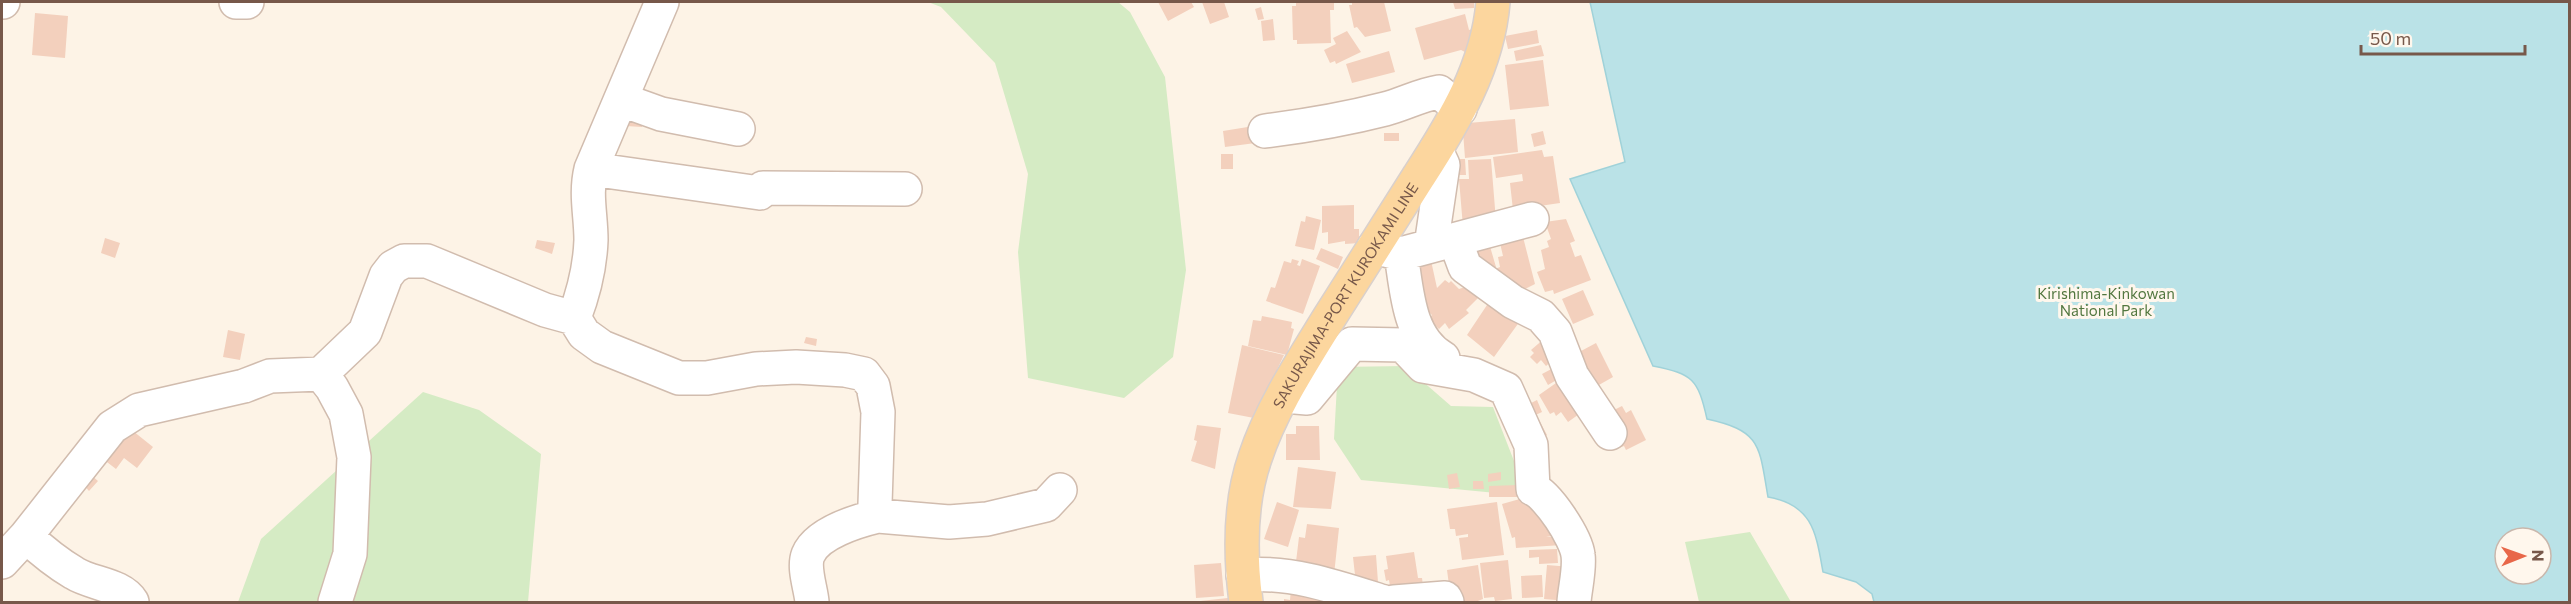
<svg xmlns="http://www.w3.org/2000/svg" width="2571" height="604" viewBox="0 0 2571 604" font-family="Commissioner,sans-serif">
	<rect width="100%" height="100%" fill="#fdf3e6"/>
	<path fill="#d5ebc4" d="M 928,2 L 1118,2 L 1130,12 L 1165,77 L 1186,270 L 1173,357 L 1124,398 L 1028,378 L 1018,252 L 1028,174 L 995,63 L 941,7 Z
		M 1405,366 L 1451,406 L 1493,407 L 1514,461 L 1517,495 L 1361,480 L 1334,439 L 1338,367 Z
		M 423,392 L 479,410 L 541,454 L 528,602 L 238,602 L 261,539 Z
		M 1750,532 L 1791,602 L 1699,602 L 1685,542 Z"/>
	<path fill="#bae2e7" stroke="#a0d2d9" stroke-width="1.5" fill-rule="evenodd" d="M 1590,2 L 2569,2 L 2569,602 L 1874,602 L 1872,594 L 1856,582 L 1823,572 C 1816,533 1813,505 1768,497 C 1759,446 1762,431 1707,419 C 1698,379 1693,374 1653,366 L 1570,179 L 1625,162 ZM 2505,538 L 2541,538 L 2541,574 L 2505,574 Z"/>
	<path fill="#f3d0bd" d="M 1158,2 L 1191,2 L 1194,7 L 1168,21 Z
		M 1202,2 L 1224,2 L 1229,17 L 1210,24 Z
		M 1296,2 L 1334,2 L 1334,10 L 1330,10 L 1331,43 L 1297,44 L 1297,40 L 1293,40 L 1292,6 L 1296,6 Z
		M 1352,2 L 1384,2 L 1391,31 L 1365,37 L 1357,27 L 1354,28 L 1349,5 L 1352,5 Z
		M 1453,2 L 1474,2 L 1474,8 L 1455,9 Z
		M 1261,7 L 1264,19 L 1258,20 L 1255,9 Z
		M 35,13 L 68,16 L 65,58 L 32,55 Z
		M 1465,14 L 1469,30 L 1475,28 L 1467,53 L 1461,50 L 1424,60 L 1415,28 Z
		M 1273,19 L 1275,40 L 1263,41 L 1261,21 Z
		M 1537,30 L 1539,43 L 1508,49 L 1505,36 Z
		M 1347,31 L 1361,52 L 1336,64 L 1335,61 L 1330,63 L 1324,50 L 1336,44 L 1333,38 Z
		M 1541,45 L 1544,56 L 1516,61 L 1514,51 Z
		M 1389,51 L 1395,72 L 1352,83 L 1346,64 Z
		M 1543,60 L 1549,106 L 1510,110 L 1505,65 Z
		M 627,113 L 643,115 L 642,127 L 626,126 Z
		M 1515,119 L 1518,152 L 1465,158 L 1463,132 L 1468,123 Z
		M 1260,125 L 1263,142 L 1225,147 L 1223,131 Z
		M 1543,131 L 1546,144 L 1534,147 L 1531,134 Z
		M 1384,133 L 1399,133 L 1399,141 L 1384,141 Z
		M 1542,150 L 1544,157 L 1553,156 L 1560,203 L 1513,210 L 1510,183 L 1523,181 L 1522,174 L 1496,178 L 1493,157 Z
		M 1221,154 L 1233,154 L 1233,169 L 1221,169 Z
		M 1456,159 L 1465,159 L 1466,175 L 1457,175 Z
		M 1491,159 L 1496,221 L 1463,227 L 1459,179 L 1469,179 L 1468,160 Z
		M 1354,205 L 1354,229 L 1359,229 L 1359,243 L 1345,244 L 1345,241 L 1328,244 L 1328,232 L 1322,233 L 1322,206 Z
		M 1306,216 L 1321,220 L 1314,250 L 1295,246 L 1301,221 L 1305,222 Z
		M 1566,219 L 1575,241 L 1570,243 L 1575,257 L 1581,255 L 1591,280 L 1554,294 L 1553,290 L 1545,292 L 1537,272 L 1545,269 L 1541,250 L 1549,247 L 1547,241 L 1551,239 L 1545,222 Z
		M 1523,237 L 1535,284 L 1525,289 L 1506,284 L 1495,269 L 1500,267 L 1498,257 L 1503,256 L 1500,243 Z
		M 105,238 L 120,243 L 115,258 L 101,253 Z
		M 537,240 L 555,243 L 552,254 L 535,248 Z
		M 1489,243 L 1496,267 L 1478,272 L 1463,251 Z
		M 1321,248 L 1343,257 L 1338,269 L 1316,259 Z
		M 1430,256 L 1437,288 L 1445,280 L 1449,283 L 1451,281 L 1459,289 L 1468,286 L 1478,298 L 1466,310 L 1469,313 L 1449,329 L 1445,323 L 1439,329 L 1429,319 L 1432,315 L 1421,305 L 1410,265 Z
		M 1292,259 L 1299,261 L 1297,265 L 1300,266 L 1302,259 L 1320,266 L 1303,314 L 1266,301 L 1271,287 L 1275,288 L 1284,261 L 1291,263 Z
		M 1583,290 L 1594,315 L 1573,324 L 1562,299 Z
		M 1489,302 L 1520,321 L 1494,357 L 1467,335 Z
		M 1262,316 L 1292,322 L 1291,328 L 1294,329 L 1287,355 L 1248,346 L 1253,320 L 1261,321 Z
		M 228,330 L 245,334 L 240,360 L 223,357 Z
		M 806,337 L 817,339 L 816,346 L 804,343 Z
		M 1545,338 L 1559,355 L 1546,366 L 1541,360 L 1537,364 L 1530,357 L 1534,353 L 1531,350 Z
		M 1596,343 L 1613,377 L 1590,390 L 1568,358 Z
		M 1242,345 L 1284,355 L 1254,418 L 1228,413 Z
		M 1559,365 L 1565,375 L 1548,385 L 1542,374 Z
		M 1566,376 L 1582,412 L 1568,422 L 1561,412 L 1556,416 L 1554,412 L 1550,414 L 1539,395 Z
		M 1537,400 L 1542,412 L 1527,419 L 1521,408 Z
		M 1622,406 L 1626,413 L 1631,410 L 1646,440 L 1626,450 L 1624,446 L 1619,448 L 1607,422 L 1606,414 Z
		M 1539,420 L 1547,435 L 1537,441 L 1529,425 Z
		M 1197,425 L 1221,428 L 1215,469 L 1191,461 L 1197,441 L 1194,440 Z
		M 1296,426 L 1319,426 L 1320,460 L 1286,460 L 1286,434 L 1296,434 Z
		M 128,427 L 153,447 L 137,468 L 124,458 L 116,469 L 103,459 Z
		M 1298,467 L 1336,472 L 1331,509 L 1293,507 Z
		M 1501,472 L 1501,480 L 1488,482 L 1488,474 Z
		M 1457,473 L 1460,487 L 1449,489 L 1447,475 Z
		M 90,474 L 98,481 L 89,491 L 82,483 Z
		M 1473,481 L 1483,481 L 1484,489 L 1473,489 Z
		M 1518,485 L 1518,497 L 1489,497 L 1489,486 Z
		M 1537,494 L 1559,534 L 1546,537 L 1562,536 L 1562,545 L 1516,548 L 1515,537 L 1512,538 L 1502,504 Z
		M 1277,502 L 1299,510 L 1288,547 L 1264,539 Z
		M 1497,502 L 1504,555 L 1462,560 L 1459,538 L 1468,537 L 1468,534 L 1456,536 L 1455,529 L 1450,529 L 1447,509 Z
		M 1307,524 L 1339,528 L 1334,575 L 1295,570 L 1299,537 L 1305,538 Z
		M 1557,549 L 1558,563 L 1539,564 L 1539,557 L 1529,558 L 1529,550 Z
		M 1414,552 L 1418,578 L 1422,578 L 1424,593 L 1392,598 L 1389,580 L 1386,581 L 1384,570 L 1388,569 L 1386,556 Z
		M 1376,555 L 1378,582 L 1356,584 L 1353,557 Z
		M 1508,560 L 1512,599 L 1495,601 L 1494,597 L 1484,598 L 1480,563 Z
		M 1221,563 L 1224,596 L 1196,598 L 1194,565 Z
		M 1478,565 L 1483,599 L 1475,602 L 1452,602 L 1454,584 L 1449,585 L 1447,570 Z
		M 1547,565 L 1571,567 L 1568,601 L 1544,599 Z
		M 1542,575 L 1543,597 L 1522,598 L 1521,576 Z
		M 1291,588 L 1329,592 L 1328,602 L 1284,602 L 1284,599 L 1290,600 Z
		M 1228,598 L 1228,602 L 1201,602 L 1200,601 Z"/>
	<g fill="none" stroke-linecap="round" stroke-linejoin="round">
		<defs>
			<path id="minor" d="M 2,2 L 3,2
				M 236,2 L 247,2
				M 622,100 L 661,114 L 738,129
				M 1265,131 C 1305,126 1346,119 1385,109 C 1404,104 1420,95 1439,92 L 1460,109
				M 591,169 L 760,193 L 763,188 L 905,189
				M 1455,240 L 1465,267 L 1513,302 L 1541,316 L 1555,332 L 1572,376 L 1610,433
				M 1431,246 L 1443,165 L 1436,150
				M 1374,247 L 1401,254 C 1407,291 1408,338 1443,358
				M 1401,254 L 1532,219
				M 574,318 C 584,292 590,268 591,240 C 591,215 585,194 591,169 L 662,2
				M 321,374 L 332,388 L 346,414 L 354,457 L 350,554 L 335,602
				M 1284,396 L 1307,398 L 1352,344 L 1403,345 L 1423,366 L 1474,375 L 1506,389 L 1531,445 L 1533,489 C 1548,495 1576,538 1578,555 C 1580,569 1575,588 1574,602
				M 878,516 L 949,522 L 987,519 L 1046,505 L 1060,490
				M 26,536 C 41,550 57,563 74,573 C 91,584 121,584 132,602
				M 2,562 L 26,536 L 112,427 L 139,410 L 244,386 L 270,376 L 321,374 L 365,332 L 386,276 L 393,267 L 404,261 L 427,261 L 545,310 L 574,318 L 584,334 L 602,347 L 679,378 L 707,378 L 756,369 L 796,367 L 845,370 L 864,374 L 873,386 L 878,412 L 875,504 L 878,516 C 857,521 817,533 808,555 C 803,568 811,589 812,602
				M 1243,575 C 1292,571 1337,587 1384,602
				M 1394,602 L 1445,598 L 1447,602"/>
			<g id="major">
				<path id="s1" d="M 1246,602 C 1240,555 1239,504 1255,458 C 1271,409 1302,362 1329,318 C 1359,270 1389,223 1419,176 C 1454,122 1488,66 1493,2"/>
			</g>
		</defs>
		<use href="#minor" stroke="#d1bcae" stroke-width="36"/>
		<use href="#major" stroke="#d9d0cc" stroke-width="36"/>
		<use href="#minor" stroke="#fff" stroke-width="33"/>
		<use href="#major" stroke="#fcd69e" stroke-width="33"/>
	</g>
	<g text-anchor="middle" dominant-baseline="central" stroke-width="6" stroke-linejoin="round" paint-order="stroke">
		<g font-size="15" fill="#52773f" stroke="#fff7ed">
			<text x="2106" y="293">Kirishima-Kinkowan<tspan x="2106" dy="17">National Park</tspan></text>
		</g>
		<g font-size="15" fill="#77584a" stroke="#fff7ed">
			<text stroke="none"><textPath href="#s1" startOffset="332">SAKURAJIMA-PORT KUROKAMI LINE</textPath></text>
		</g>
	</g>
	<rect width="2571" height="604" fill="none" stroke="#77584a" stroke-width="6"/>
	<g transform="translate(2523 556) rotate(89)"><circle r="28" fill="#fff7ed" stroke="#c9b7ac" stroke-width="1.5"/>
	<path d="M0-4.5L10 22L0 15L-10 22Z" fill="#e86749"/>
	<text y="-9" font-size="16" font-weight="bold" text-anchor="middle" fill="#77584a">N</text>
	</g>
	<path d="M2361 45v9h164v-9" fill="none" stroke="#77584a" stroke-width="3"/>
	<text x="2370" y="45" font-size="18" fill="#77584a" stroke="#fff7ed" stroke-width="4.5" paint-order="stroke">50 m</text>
</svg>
